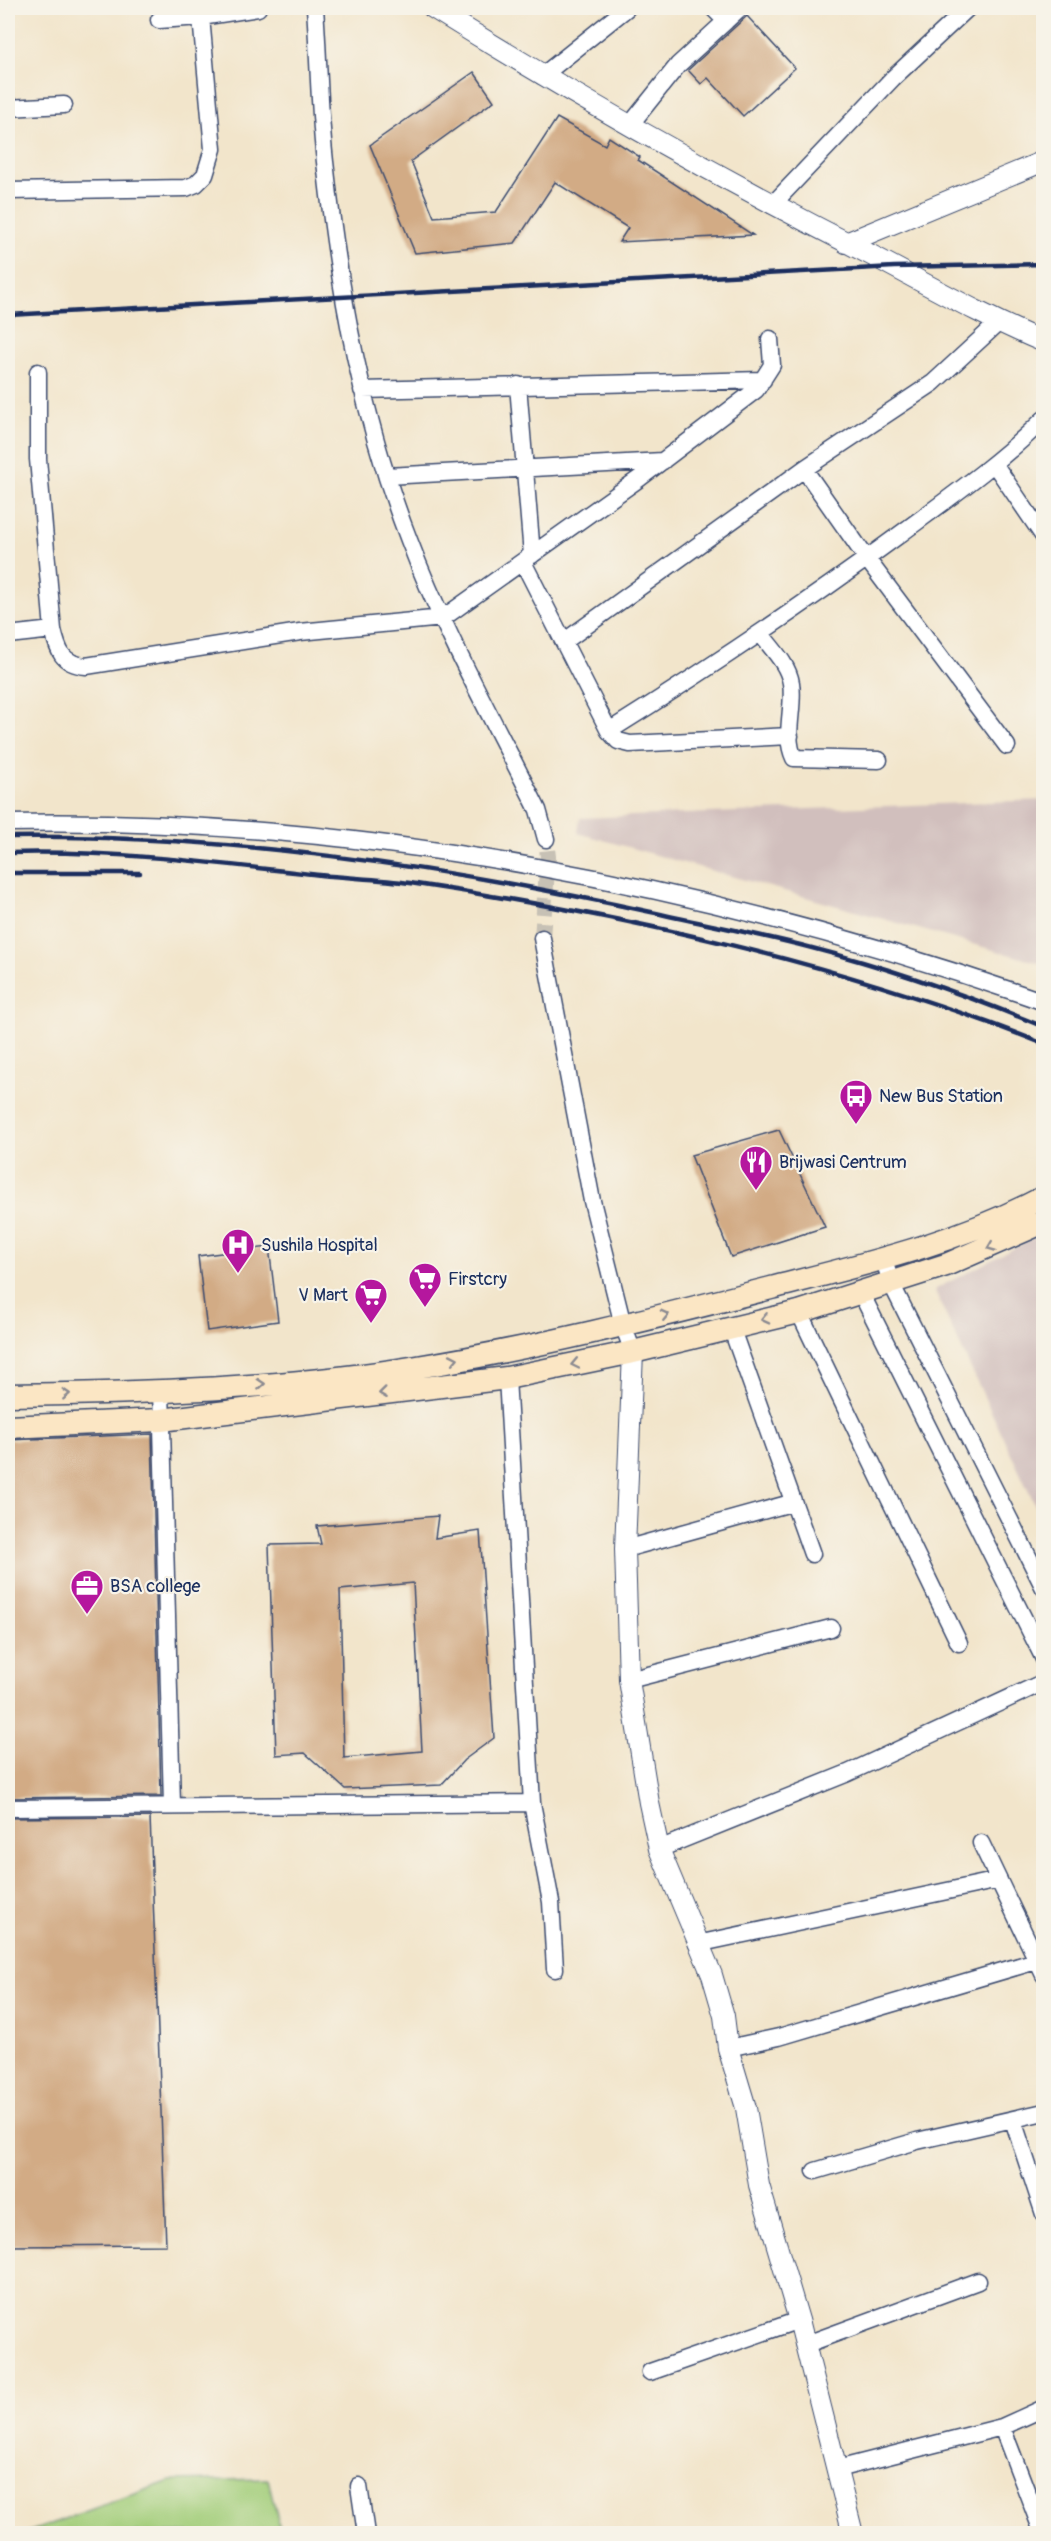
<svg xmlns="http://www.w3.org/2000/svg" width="1051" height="2541" viewBox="0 0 1051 2541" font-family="Pangolin,sans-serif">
	<rect width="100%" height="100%" fill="#f7f3e8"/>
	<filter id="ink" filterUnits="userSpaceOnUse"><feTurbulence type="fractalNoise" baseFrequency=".0167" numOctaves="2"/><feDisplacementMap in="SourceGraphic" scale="12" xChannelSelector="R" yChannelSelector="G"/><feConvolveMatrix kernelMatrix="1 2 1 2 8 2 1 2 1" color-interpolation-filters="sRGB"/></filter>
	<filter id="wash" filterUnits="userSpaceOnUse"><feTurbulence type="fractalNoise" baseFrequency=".008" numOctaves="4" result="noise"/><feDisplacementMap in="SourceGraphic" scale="24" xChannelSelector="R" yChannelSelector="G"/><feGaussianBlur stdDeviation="1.35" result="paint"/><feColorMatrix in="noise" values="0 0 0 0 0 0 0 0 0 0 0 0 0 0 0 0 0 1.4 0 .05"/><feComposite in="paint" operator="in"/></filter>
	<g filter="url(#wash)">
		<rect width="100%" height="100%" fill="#f2e5cb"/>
		<path fill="#d1bfbd" d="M 1043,800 L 1043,964 L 578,833 L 580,818 Z
			M 1043,1233 L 1043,1522 L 934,1290 Z"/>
		<path fill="#a2cd79" stroke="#5e7e6c" stroke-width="1.5" d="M 268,2479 L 281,2533 L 26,2533 L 170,2481 Z"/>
		<g id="blocks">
			<path fill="#d2ab85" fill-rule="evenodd" d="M 747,16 L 795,68 L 743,116 L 708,78 L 701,84 L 688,70 Z
				M 474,72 L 494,101 L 411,161 L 434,217 L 496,212 L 557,118 L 605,145 L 609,137 L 640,157 L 638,160 L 753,235 L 619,242 L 628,228 L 555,182 L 515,243 L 415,253 L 370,145 Z
				M 779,1130 L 825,1227 L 731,1257 L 691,1155 Z
				M 269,1247 L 278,1321 L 207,1331 L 198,1256 Z
				M 152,1434 L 161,1796 L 8,1798 L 8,1440 Z
				M 438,1516 L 435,1538 L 480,1531 L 494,1738 L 464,1760 L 441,1785 L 345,1789 L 305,1753 L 276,1755 L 269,1545 L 321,1544 L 317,1526 ZM 413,1583 L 422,1751 L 344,1758 L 340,1590 Z
				M 150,1817 L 166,2245 L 8,2246 L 8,1818 Z"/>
		</g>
	</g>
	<g filter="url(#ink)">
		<use href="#blocks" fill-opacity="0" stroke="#3b4a6e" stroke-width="1.5"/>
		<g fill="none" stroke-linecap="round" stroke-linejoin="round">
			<path stroke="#c7c1b5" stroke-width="16" stroke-dasharray="16 8" stroke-linecap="butt" d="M 542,938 L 548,857 L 546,839"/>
			<defs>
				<path id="minor" d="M 315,8 C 319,61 319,117 326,170 C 340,296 363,422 409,540 C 444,633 494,721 538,810 L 546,839
					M 713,8 L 726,21 L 740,8
					M 159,20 L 201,17 L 258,8
					M 542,76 L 627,8
					M 8,108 L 64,105
					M 630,125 L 678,65 L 726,21
					M 8,191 L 186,188 L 196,184 L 205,175 L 213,149 L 201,17
					M 772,205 L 893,78 L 968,8
					M 38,372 L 38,459 L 53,630 C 58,651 62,664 86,666 L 300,632 L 443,618 L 640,478 L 756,390 L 772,365 L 770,339
					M 518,385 L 532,555
					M 362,390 L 763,380
					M 995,465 L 1044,537
					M 804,469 L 867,559 L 1007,746
					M 387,476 L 663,461
					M 523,562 L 609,731 L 618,741 L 630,744 L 790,736
					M 761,634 C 772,649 788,664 791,683 C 795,707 783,735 794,758 L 879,760
					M 8,635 L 53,630
					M 565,641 L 804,469 L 933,383 L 998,323
					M 609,731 C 708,669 804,605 899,535 C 949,498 999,463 1044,419
					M 8,823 C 358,816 714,886 1044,1002
					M 542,938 L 592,1201 L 623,1325 L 633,1352
					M 884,1260 L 891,1283 L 1044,1588
					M 861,1293 L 1044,1659
					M 799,1312 L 959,1643
					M 731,1327 L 812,1554
					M 507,1378 L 532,1803 L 551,1902 L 555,1969
					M 161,1389 L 172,1805
					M 625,1549 L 791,1503
					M 629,1680 L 831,1628
					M 8,1808 L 532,1803
					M 981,1843 L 1044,1975
					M 659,1849 L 848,1773 L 1044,1682
					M 697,1944 L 999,1880
					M 728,2048 L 779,2037 L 1036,1961
					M 1013,2120 L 1044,2214
					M 815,2171 L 917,2141 L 1044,2112
					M 804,2345 L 978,2281
					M 650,2372 L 799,2320
					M 1002,2427 L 1043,2534
					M 837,2469 L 1002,2427 L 1044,2408
					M 359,2486 L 366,2534"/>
				<path id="tertiary" d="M 433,8 C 577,98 725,181 877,258 C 932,287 986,318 1044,342
					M 846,243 L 1044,161
					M 633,1352 L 625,1549 L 629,1680 L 649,1803 L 659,1849 L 712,1975 L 724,2016 L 728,2048 L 746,2108 L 759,2185 L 799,2320 L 853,2534"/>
				<path id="secondary" d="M 8,1395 C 143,1393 283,1389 417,1367 C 536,1348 654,1318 771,1288 C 865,1264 957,1243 1044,1197
					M 8,1427 L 161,1420 L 507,1378 L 633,1352 L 799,1312 L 946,1265 L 1044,1222"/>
			</defs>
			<use href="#minor" stroke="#3b4a6e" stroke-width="19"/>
			<use href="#tertiary" stroke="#3b4a6e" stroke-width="22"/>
			<use href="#secondary" stroke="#3b4a6e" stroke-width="25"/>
			<use href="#minor" stroke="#fff" stroke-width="16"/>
			<use href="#tertiary" stroke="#fff" stroke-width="20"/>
			<use href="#secondary" stroke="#fbe6c4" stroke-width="22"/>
			<path stroke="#1b2f5e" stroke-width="4.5" d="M 8,315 L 894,267 L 1044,264
				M 8,837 C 224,834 440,866 651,912 C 704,924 759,934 812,948 C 890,968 969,996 1044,1027
				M 8,853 C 112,850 216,863 320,875 C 350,878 381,879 410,883 C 624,915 842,963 1044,1044
				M 8,873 L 140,873"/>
		</g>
		<defs><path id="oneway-chevron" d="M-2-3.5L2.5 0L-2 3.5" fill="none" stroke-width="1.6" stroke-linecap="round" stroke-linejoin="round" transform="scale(1.5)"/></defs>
		<g stroke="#8b8a91">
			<use href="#oneway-chevron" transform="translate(991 1247) rotate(158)"/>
			<use href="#oneway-chevron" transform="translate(665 1315) rotate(-13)"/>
			<use href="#oneway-chevron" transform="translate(765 1319) rotate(167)"/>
			<use href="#oneway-chevron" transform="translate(454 1359) rotate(-11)"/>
			<use href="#oneway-chevron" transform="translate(575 1364) rotate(168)"/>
			<use href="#oneway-chevron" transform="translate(261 1384) rotate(-4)"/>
			<use href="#oneway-chevron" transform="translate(383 1393) rotate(173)"/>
			<use href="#oneway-chevron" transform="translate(66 1394) rotate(-3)"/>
		</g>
	</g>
	<defs>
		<symbol id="bus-pin" viewBox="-11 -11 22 30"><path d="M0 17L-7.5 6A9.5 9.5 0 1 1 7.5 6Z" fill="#b5179e" stroke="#f7f3e8"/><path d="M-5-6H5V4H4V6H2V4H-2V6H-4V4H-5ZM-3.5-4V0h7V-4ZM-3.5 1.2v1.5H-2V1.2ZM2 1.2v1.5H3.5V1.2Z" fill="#fff"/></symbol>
		<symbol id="restaurant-pin" viewBox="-11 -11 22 30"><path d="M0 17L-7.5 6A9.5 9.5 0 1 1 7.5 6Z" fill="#b5179e" stroke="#f7f3e8"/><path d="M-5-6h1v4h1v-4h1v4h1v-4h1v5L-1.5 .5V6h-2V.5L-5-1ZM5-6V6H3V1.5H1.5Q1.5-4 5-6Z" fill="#fff"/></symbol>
		<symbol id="hospital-pin" viewBox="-11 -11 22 30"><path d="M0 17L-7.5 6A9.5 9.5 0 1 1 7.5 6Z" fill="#b5179e" stroke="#f7f3e8"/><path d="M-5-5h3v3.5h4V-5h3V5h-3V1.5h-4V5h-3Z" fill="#fff"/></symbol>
		<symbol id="supermarket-pin" viewBox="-11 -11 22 30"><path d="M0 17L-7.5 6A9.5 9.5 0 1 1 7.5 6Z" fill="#b5179e" stroke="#f7f3e8"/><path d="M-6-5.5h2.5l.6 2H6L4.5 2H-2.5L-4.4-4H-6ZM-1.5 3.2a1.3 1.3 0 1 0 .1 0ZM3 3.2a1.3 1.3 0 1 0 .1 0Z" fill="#fff"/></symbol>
		<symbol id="office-pin" viewBox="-11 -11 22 30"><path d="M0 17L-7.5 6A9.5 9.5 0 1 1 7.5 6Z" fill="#b5179e" stroke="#f7f3e8"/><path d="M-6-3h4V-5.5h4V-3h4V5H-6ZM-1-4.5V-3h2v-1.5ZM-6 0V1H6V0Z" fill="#fff"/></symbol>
	</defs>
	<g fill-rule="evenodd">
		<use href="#bus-pin" x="837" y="1077" width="38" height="52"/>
		<use href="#restaurant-pin" x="737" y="1143" width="38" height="52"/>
		<use href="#hospital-pin" x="219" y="1226" width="38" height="52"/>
		<use href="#supermarket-pin" x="406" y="1260" width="38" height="52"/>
		<use href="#supermarket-pin" x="352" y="1276" width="38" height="52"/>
		<use href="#office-pin" x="68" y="1567" width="38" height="52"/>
	</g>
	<g text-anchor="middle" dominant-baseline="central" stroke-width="4.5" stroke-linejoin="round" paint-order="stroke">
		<g font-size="18" fill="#1b2f5e" stroke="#f7f3e8" text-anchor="start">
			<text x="879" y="1096">New Bus Station</text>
			<text x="779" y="1162">Brijwasi Centrum</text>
			<text x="261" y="1245">Sushila Hospital</text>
			<text x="448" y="1279">Firstcry</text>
			<text x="348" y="1295" text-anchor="end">V Mart</text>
			<text x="110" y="1586">BSA college</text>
		</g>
	</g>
	<rect width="1051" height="2541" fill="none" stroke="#f7f3e8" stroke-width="30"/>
</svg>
